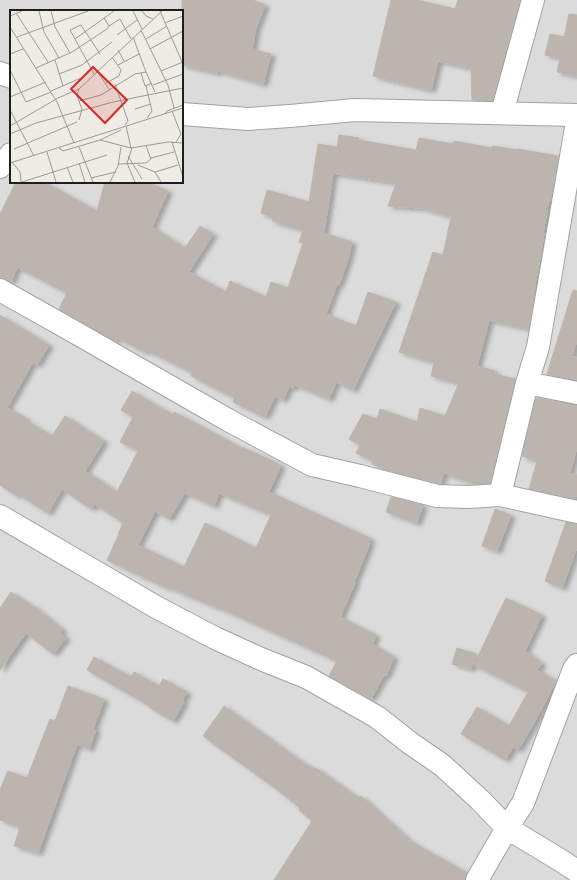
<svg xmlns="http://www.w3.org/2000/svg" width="577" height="880" viewBox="0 0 577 880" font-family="Signika,sans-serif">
	<defs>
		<filter id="shadow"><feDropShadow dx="4.5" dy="2.5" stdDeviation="2" flood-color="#0004"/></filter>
	</defs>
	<rect width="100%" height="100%" fill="#eeece4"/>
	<path fill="#dcdbdb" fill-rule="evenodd" d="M 0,0 L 577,0 L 577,880 L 0,880 ZM 11,11 L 182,11 L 182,182 L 11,182 Z"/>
	<path fill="#bbb5ae" stroke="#beb5a8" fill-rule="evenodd" filter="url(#shadow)" d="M 182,0 L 253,0 L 265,5 L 256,28 L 252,49 L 271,54 L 263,84 L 218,71 L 217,73 L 182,65 Z
		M 391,0 L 417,0 L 455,9 L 458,0 L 520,0 L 492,101 L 472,100 L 471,68 L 438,61 L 431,90 L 373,76 Z
		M 569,14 L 577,15 L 577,76 L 557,72 L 560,58 L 545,55 L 550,34 L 564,37 Z
		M 339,135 L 359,138 L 359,140 L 416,150 L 419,138 L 453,144 L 454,141 L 492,148 L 492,146 L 518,150 L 518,149 L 558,156 L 551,200 L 549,199 L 543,233 L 544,233 L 540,259 L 535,284 L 536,285 L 529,329 L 489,320 L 477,366 L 495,371 L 494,374 L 515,379 L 490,483 L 475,484 L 444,473 L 440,484 L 439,484 L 386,470 L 372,464 L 373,461 L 356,453 L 360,445 L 349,439 L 363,414 L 377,419 L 380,409 L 417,422 L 420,408 L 445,416 L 459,383 L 431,376 L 434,362 L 399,352 L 433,252 L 443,255 L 451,217 L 422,208 L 388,206 L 396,183 L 333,173 L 324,233 L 352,242 L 349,253 L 350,253 L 339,285 L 337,284 L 326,314 L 356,326 L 368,292 L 396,302 L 353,390 L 336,382 L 329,399 L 295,385 L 293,388 L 289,387 L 283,400 L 275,396 L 265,417 L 233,402 L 235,398 L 191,376 L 193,373 L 146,350 L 145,352 L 117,338 L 115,341 L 59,309 L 67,293 L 17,267 L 11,282 L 6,279 L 0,278 L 0,214 L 16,182 L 44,182 L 97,211 L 105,182 L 147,182 L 168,191 L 152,227 L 185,248 L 200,226 L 213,234 L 189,272 L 226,292 L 230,281 L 266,297 L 271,282 L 288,288 L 303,243 L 299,242 L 303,230 L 272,221 L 273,217 L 261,213 L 267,190 L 309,202 L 318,144 L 337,147 Z
		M 573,290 L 577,291 L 577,340 L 572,356 L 577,358 L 577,380 L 547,374 Z
		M 0,315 L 49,345 L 37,365 L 33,362 L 7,408 L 26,418 L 25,420 L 52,436 L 65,416 L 104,441 L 85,471 L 117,492 L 138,451 L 120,442 L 133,417 L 121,410 L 132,391 L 173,415 L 174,412 L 201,426 L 243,449 L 244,448 L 281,465 L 269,492 L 370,538 L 369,542 L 370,543 L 354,582 L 355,583 L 340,617 L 376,635 L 372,644 L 394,657 L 386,676 L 384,675 L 371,699 L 329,676 L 337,661 L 218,607 L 218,608 L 168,587 L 167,588 L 107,560 L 119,534 L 118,534 L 123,523 L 95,504 L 91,509 L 62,489 L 48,513 L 18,494 L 17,496 L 0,485 ZM 185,493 L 214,506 L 219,493 L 271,515 L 256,548 L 205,523 L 184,567 L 138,545 L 155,511 L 169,519 Z
		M 536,398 L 577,405 L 577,447 L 570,473 L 577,475 L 577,493 L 575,499 L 529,489 L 537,461 L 522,456 Z
		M 391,497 L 423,505 L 417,523 L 386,512 Z
		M 495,509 L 511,515 L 497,551 L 482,546 Z
		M 566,522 L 577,524 L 577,547 L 562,588 L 545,581 Z
		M 11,592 L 37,609 L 63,630 L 60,633 L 66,638 L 53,654 L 26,633 L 0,670 L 0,608 Z
		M 506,598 L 542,615 L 525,651 L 542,663 L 537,670 L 556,681 L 534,723 L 518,750 L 513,747 L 505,760 L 461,734 L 477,707 L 509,726 L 528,692 L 474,665 L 496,618 Z
		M 457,648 L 476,654 L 471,669 L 452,664 Z
		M 94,657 L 131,677 L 134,672 L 159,686 L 163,679 L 187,692 L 182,701 L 184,702 L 173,721 L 149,707 L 150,706 L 87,670 Z
		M 68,686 L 104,699 L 93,729 L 96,730 L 89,749 L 77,744 L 38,853 L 14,846 L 20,827 L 0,820 L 0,790 L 8,771 L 27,778 L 50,719 L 55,721 Z
		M 224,706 L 306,765 L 307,764 L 314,770 L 316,768 L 358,798 L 361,796 L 410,841 L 467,873 L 465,880 L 274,880 L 312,821 L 299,810 L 300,808 L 279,791 L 203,736 Z"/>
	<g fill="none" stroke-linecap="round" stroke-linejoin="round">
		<defs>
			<path id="minor" d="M 0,73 L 11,77
				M 502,113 L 533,0
				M 182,114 L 248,119 L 290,116 L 355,110 L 577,115
				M 0,167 L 11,154
				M 0,290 L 71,330 L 228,420 L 312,465 L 360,476 L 437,496 L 469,497 L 500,495 L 577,512
				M 527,383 L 577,393
				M 500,495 L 527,383 L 538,347 L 577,122
				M 0,516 L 156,607 L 215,638 L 261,659 L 306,677 L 377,717 L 410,743 L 442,765 L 480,800 L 507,828 L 560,860 L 577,871
				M 477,880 L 507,828 L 523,803 L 574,669 L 577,665"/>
		</defs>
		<use href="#minor" stroke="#a2a2a2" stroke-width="24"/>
		<use href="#minor" stroke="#fff" stroke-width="22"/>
	</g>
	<g transform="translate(10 10)">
		<rect width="173" height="173" fill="#eeece4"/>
		<path fill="none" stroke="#9b9a95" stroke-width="1" d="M 29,1 L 34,22 L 49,48M 41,1 L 45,17 L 60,43M 123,1 L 132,19M 132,1 L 136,6 L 143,9M 150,1 L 173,54M 6,3 L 38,52M 0,6 L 12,1M 155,13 L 173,6M 99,16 L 110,9 L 121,29M 0,17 L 47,92 L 64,133M 131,20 L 158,75 L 164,98M 107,25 L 127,10M 7,27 L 78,1M 123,27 L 136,62M 65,29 L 60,20 L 71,15 L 90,44M 136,29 L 157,16M 140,39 L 173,21M 108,40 L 114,51M 0,44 L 13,39M 45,50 L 53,76M 108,55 L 129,44M 26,58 L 62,42 L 97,19 L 99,16 L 94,8M 0,60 L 16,92 L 41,82M 87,61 L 99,79M 151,61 L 173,52M 131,63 L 135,76 L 142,73M 49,64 L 72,55 L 102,32M 84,64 L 65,29 L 104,1M 96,73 L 109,66 L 111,60 L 102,47M 105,74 L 118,111 L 115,115M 143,75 L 173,64M 136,76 L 142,101 L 137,108M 41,81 L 71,68M 0,87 L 36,72M 69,91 L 91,85 L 125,64 L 136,62 L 145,82M 125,99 L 141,94M 0,100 L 24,146M 162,101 L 171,124 L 166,132M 155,104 L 157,101 L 173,95M 69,110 L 72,99 L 67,86 L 69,79M 0,116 L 48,88 L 69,79 L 152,1M 116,116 L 121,138 L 158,132 L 173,133M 0,124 L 26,113 L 103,92 L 173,78M 90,130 L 111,120M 162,132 L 173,167M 69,137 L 83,172M 49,138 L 53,141 L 90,130 L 121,138M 122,138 L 117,153 L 125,172M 4,139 L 67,112M 37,142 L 46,172M 118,146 L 132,169M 141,148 L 164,142M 2,152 L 10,162 L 11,172M 0,153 L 173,98M 69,153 L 75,172M 108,154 L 136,153 L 141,149 L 136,136M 128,155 L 145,162 L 151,172M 57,157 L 63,172M 145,162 L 168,155M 81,168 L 106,162M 12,172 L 97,145M 100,172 L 108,156 L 111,137"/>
		<path fill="#d62828" fill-opacity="0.15" stroke="#d62828" stroke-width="2" d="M 83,57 L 117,90 L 95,113 L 61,79 Z"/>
		<rect width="173" height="173" fill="none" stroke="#1e1e1e" stroke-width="2"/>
	</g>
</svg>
